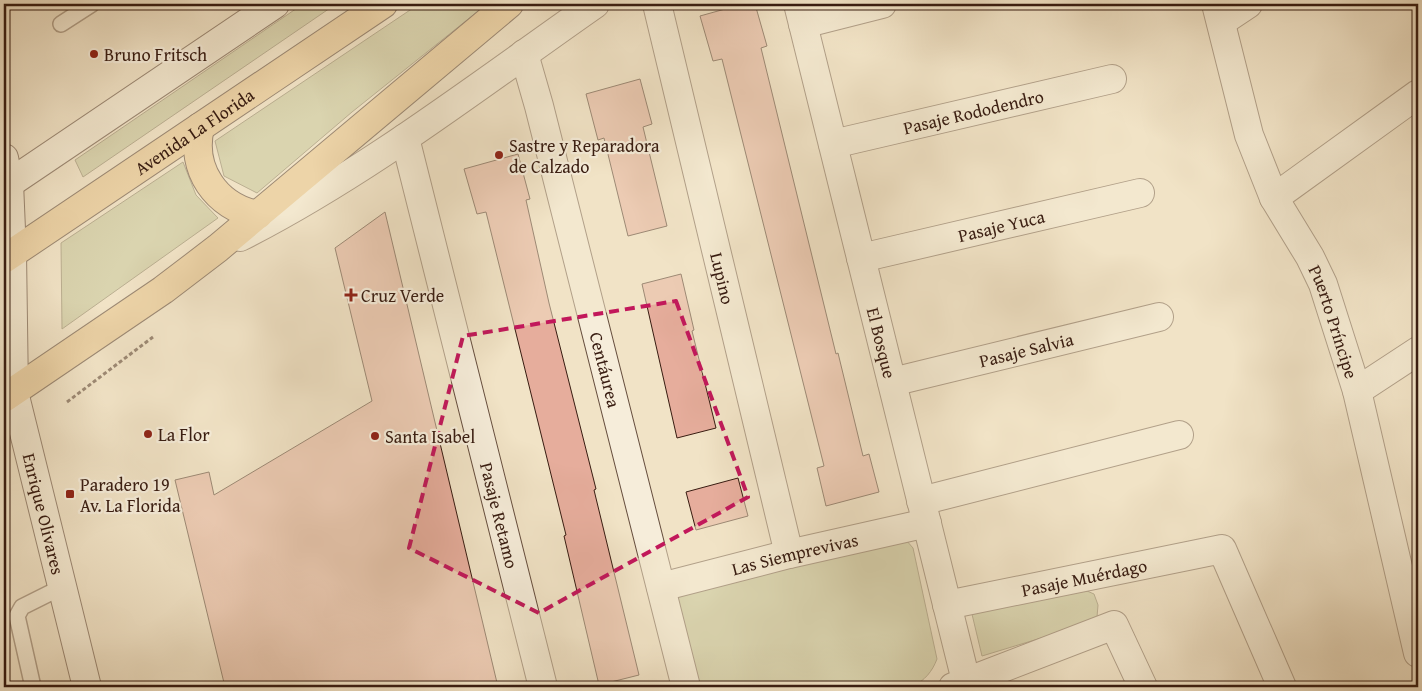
<svg xmlns="http://www.w3.org/2000/svg" width="1422" height="691" viewBox="0 0 1422 691" font-family="'Gentium Book Plus',serif">
	<rect width="100%" height="100%" fill="#f1e3c6"/>
	<filter id="stains"><feTurbulence type="fractalNoise" baseFrequency=".004" numOctaves="4"/><feColorMatrix values="0 0 0 0 .2 0 0 0 0 .09 0 0 0 0 .02 0 0 0 .5 -.17"/></filter>
	<radialGradient id="worn" r=".72"><stop offset=".6" stop-color="#630" stop-opacity="0"/><stop offset="1" stop-color="#630" stop-opacity=".3"/></radialGradient>
	<path fill="#bec292" stroke="#7b6f52" d="M 303,4 L 336,4 L 83,177 L 75,160 Z
		M 419,4 L 487,4 L 352,112 L 257,193 L 224,176 L 215,141 Z
		M 183,162 L 196,195 L 218,218 L 62,329 L 61,243 Z
		M 906,540 L 913,548 L 937,659 C 932,672 925,680 912,687 L 695,687 L 677,599 L 686,591 Z
		M 1080,588 L 1094,594 L 1098,605 L 1097,617 L 1084,625 L 982,656 L 971,610 Z"/>
	<path fill="#e6ad9c" stroke="#381c11" d="M 743,4 L 755,4 L 767,46 L 761,48 L 836,354 L 838,353 L 863,456 L 869,454 L 879,492 L 826,506 L 817,468 L 824,466 L 722,59 L 713,61 L 700,16 Z
		M 640,79 L 652,124 L 643,127 L 667,226 L 628,236 L 604,138 L 598,140 L 586,94 Z
		M 518,154 L 530,199 L 526,200 L 549,303 L 596,489 L 594,490 L 639,675 L 599,685 L 564,536 L 566,535 L 486,212 L 477,214 L 464,169 Z
		M 385,212 L 498,687 L 225,687 L 175,480 L 209,472 L 214,495 L 372,401 L 335,248 Z
		M 681,274 L 694,330 L 692,331 L 716,428 L 677,438 L 642,284 Z
		M 738,478 L 748,516 L 696,530 L 686,492 Z"/>
	<g fill="none" stroke-linecap="round" stroke-linejoin="round">
		<defs>
			<path id="lane" d="M 61,24 L 92,4
				M 33,687 L 17,616 L 22,607 L 62,587"/>
			<g id="street">
				<path id="s1" d="M 657,4 L 789,554"/>
				<path id="s2" d="M 798,4 L 966,681"/>
				<path id="s3" d="M 1216,4 L 1249,135 L 1274,198 L 1310,257 L 1323,284 L 1357,391 L 1418,653"/>
				<path d="M 1221,22 L 1248,4"/>
				<path d="M 803,24 L 882,4"/>
				<path id="s4" d="M 524,54 L 539,106 L 686,687"/>
				<path id="s5" d="M 405,138 L 543,687"/>
				<path id="s6" d="M 833,144 L 1112,79"/>
				<path d="M 1274,198 L 1418,94"/>
				<path d="M 240,237 C 366,173 479,85 595,4"/>
				<path id="s7" d="M 861,258 L 1140,193"/>
				<path id="s8" d="M 892,382 L 1159,317"/>
				<path d="M 1357,391 L 1418,351"/>
				<path d="M 921,501 L 1179,435"/>
				<path id="s9" d="M 661,587 L 789,554 L 927,523"/>
				<path id="s10" d="M 947,605 L 1222,549 L 1282,687"/>
				<path d="M 953,687 L 1114,625 L 1143,687"/>
			</g>
			<g id="secondary">
				<path id="s11" d="M 4,158 L 9,183 L 12,253 L 14,392 L 87,687"/>
				<path d="M 4,187 L 275,4"/>
			</g>
			<g id="primary">
				<path d="M 200,127 C 190,169 216,207 258,215"/>
				<path id="s12" d="M 4,259 L 383,4"/>
				<path d="M 4,398 L 163,290 L 218,248 L 509,4"/>
			</g>
		</defs>
		<use href="#lane" stroke="#664e3e" stroke-width="18"/>
		<use href="#street" stroke="#664e3e" stroke-width="30"/>
		<use href="#secondary" stroke="#381c11" stroke-width="30"/>
		<use href="#primary" stroke="#381c11" stroke-width="30"/>
		<path stroke="#381c11" stroke-width="3" stroke-dasharray="4 2.5" stroke-linecap="butt" d="M 67,402 L 153,337"/>
		<use href="#lane" stroke="#f6edda" stroke-width="15"/>
		<use href="#street" stroke="#f6edda" stroke-width="28"/>
		<use href="#secondary" stroke="#f6edda" stroke-width="28"/>
		<use href="#primary" stroke="#e8c283" stroke-width="28"/>
	</g>
	<path d="M0 0H1422V691H0ZM 676,301 L 748,497 L 539,613 L 409,548 L 463,336 Z" fill="#f1e3c6" fill-opacity=".55" fill-rule="evenodd"/>
	<path fill="none" stroke="#c2185b" stroke-width="4" stroke-dasharray="10 6" stroke-linejoin="round" d="M 676,301 L 748,497 L 539,613 L 409,548 L 463,336 Z"/>
	<g fill="#8f2418" stroke="#f6edda" stroke-width="2">
		<circle cx="94" cy="54" r="5"/>
		<circle cx="499" cy="155" r="5"/>
		<path d="M348.5 287.5h5v5h5v5h-5v5h-5v-5h-5v-5h5z"/>
		<circle cx="148" cy="434" r="5"/>
		<circle cx="375" cy="436" r="5"/>
		<rect x="65" y="489" width="10" height="10" rx="2.5"/>
	</g>
	<g text-anchor="middle" dominant-baseline="central" stroke-width="4.5" stroke-linejoin="round" paint-order="stroke">
		<g font-size="18" fill="#381c11" stroke="#f6edda" text-anchor="start">
			<text x="104" y="54">Bruno Fritsch</text>
			<text x="509" y="145">Sastre y Reparadora<tspan x="509" dy="21">de Calzado</tspan></text>
			<text x="361" y="295">Cruz Verde</text>
			<text x="158" y="434">La Flor</text>
			<text x="385" y="436">Santa Isabel</text>
			<text x="80" y="484">Paradero 19<tspan x="80" dy="21">Av. La Florida</tspan></text>
		</g>
		<g font-size="18" fill="#381c11" stroke="#f6edda">
			<text stroke="none"><textPath href="#s6" startOffset="144">Pasaje Rododendro</textPath></text>
			<text stroke="none"><textPath href="#s12" startOffset="229">Avenida La Florida</textPath></text>
			<text stroke="none"><textPath href="#s7" startOffset="144">Pasaje Yuca</textPath></text>
			<text stroke="none"><textPath href="#s1" startOffset="282">Lupino</textPath></text>
			<text stroke="none"><textPath href="#s3" startOffset="341">Puerto Príncipe</textPath></text>
			<text stroke="none"><textPath href="#s2" startOffset="349">El Bosque</textPath></text>
			<text stroke="none"><textPath href="#s8" startOffset="138">Pasaje Salvia</textPath></text>
			<text stroke="none"><textPath href="#s4" startOffset="326">Centáurea</textPath></text>
			<text stroke="none"><textPath href="#s11" startOffset="360">Enrique Olivares</textPath></text>
			<text stroke="none"><textPath href="#s5" startOffset="389">Pasaje Retamo</textPath></text>
			<text stroke="none"><textPath href="#s9" startOffset="138">Las Siemprevivas</textPath></text>
			<text stroke="none"><textPath href="#s10" startOffset="140">Pasaje Muérdago</textPath></text>
		</g>
	</g>
	<rect width="1422" height="691" fill="none" stroke="#f1e3c6" stroke-width="20"/>
	<rect x="5" y="5" width="1412" height="681" fill="none" stroke="#381c11" stroke-width="2.5"/>
	<rect x="10" y="10" width="1402" height="671" fill="none" stroke="#381c11"/>
	<rect width="100%" height="100%" filter="url(#stains)"/>
	<rect width="100%" height="100%" fill="url(#worn)"/>
</svg>
